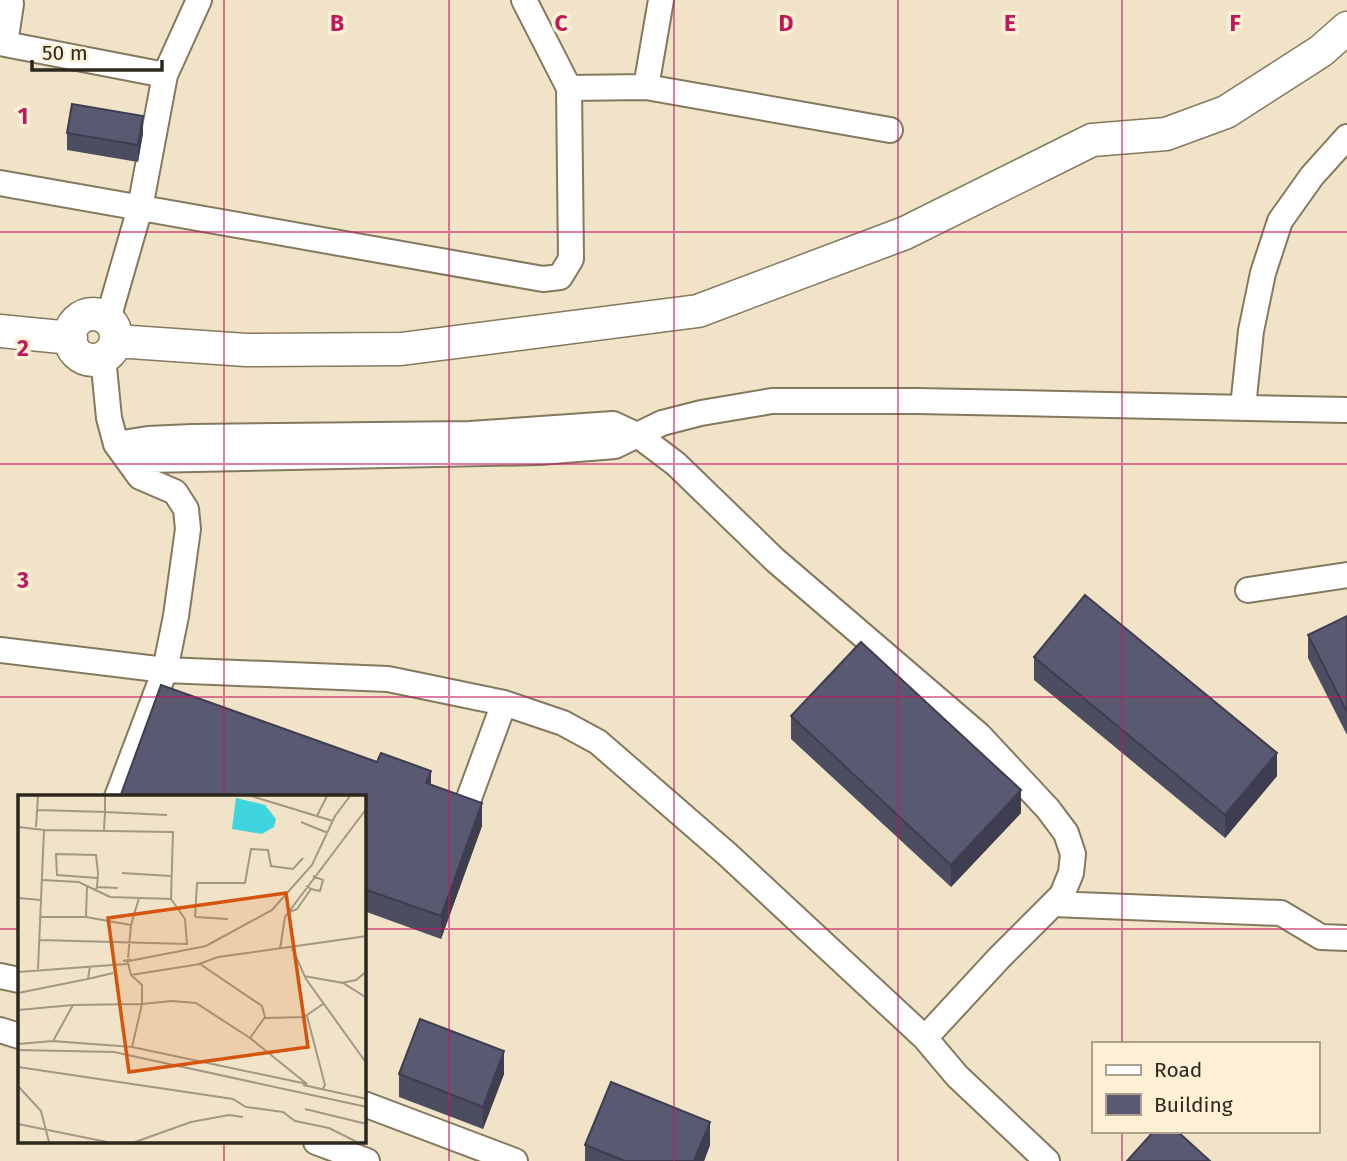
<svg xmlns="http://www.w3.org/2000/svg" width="1347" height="1161" viewBox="0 0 1347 1161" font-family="'Fira Sans',sans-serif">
	<rect width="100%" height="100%" fill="#f0e3c7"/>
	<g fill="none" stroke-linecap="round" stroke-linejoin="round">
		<defs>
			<path id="minor" d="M 0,2 L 11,4 L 5,44 L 165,75 L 140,208 L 108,319
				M 165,75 L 199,0
				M 646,87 L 661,0
				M 569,88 L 646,87 L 890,130
				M 0,183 L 543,279 L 560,277 L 571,259 L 569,88 L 524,0
				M 103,357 L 109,418 L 116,444 L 140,477 L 175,492 L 186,509 L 188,529 L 176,616 L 165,670 L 117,797
				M 1243,407 L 1251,331 L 1263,273 L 1280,221 L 1312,176 L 1347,137
				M 116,444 L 147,460 L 540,452 L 615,446 L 662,423 L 701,413 L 772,401 L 917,401 L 1347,410
				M 1248,590 L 1347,575
				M 0,650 L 165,670 L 388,679 L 504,703 L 563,723 L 598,742 L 727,854 L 925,1038 L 999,958 L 1062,895 L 1071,873 L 1073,854 L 1066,833 L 1048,809 L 979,735 L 775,560 L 676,464 L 639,436 L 613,424 L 470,434 L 192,437 L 148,439 L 116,444
				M 465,809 L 504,703
				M 1053,904 L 1281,913 L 1321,937 L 1347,938
				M 0,976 L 19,980
				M 0,1030 L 19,1036
				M 925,1038 L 957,1076 L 1047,1161
				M 364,1104 L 515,1161
				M 316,1142 L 367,1161"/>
			<path id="major" d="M70 337a23 23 0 1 1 46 0a23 23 0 1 1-46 0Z
				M 0,331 L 71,338
				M 116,341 L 246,350 L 401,349 L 698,311 L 905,233 L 1092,140 L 1166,134 L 1226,112 L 1321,51 L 1347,28"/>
		</defs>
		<use href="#minor" stroke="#84785e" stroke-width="28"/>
		<use href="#major" stroke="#84785e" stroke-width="35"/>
		<use href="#minor" stroke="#fff" stroke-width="24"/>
		<use href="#major" stroke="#fff" stroke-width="32"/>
	</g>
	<path fill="#4d4d62" d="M 67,133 L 143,133 L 138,162 L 67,150 Z
		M 1347,616 L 1347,735 L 1308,658 L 1308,635 Z
		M 1034,657 L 1277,776 L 1225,838 L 1034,680 Z
		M 791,716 L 1021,813 L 951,887 L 791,739 Z
		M 431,785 L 482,826 L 441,939 L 364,911 L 364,797 Z
		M 399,1074 L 504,1074 L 483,1129 L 399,1097 Z
		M 585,1145 L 710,1145 L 704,1161 L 585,1161 Z"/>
	<path fill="#3f3e50" d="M 143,116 L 143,133 L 138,162 L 138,145 Z
		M 1277,753 L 1277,776 L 1225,838 L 1225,815 Z
		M 431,771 L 431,793 L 426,783 Z
		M 1021,790 L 1021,813 L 951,887 L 951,865 Z
		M 482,803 L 482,826 L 441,939 L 441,916 Z
		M 504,1051 L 504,1074 L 483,1129 L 483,1107 Z
		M 710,1122 L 710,1145 L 704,1161 L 694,1161 Z"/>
	<path fill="#5a5972" stroke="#3f3e50" stroke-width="2" d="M 72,104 L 143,116 L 138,145 L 67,133 Z
		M 1085,595 L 1277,753 L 1225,815 L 1034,657 Z
		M 1347,616 L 1347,712 L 1308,635 Z
		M 861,642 L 1021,790 L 951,865 L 791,716 Z
		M 161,685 L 377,762 L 381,753 L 431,771 L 426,783 L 482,803 L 441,916 L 364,889 L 364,797 L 120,797 Z
		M 420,1019 L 504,1051 L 483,1107 L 399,1074 Z
		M 611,1082 L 710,1122 L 694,1161 L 625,1161 L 585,1145 Z
		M 1154,1131 L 1177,1131 L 1210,1161 L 1127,1161 Z"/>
	<path fill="none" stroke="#c2185b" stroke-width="2" stroke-opacity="0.55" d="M 224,0 L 224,797M 449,0 L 449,1161M 674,0 L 674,1161M 898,0 L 898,1161M 1122,0 L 1122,1044M 0,232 L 1347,232M 0,464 L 1347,464M 0,697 L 1347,697M 0,929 L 19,929M 364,929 L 1347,929M 1122,1131 L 1122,1161M 224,1142 L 224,1161"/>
	<g transform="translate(18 795)">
		<rect width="348" height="348" fill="#f0e3c7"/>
		<path d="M 218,3 L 247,10 L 258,24 L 256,32 L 244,39 L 214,34 Z" fill="#3ed5e0"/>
		<path fill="none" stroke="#a29883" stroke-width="2" d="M 87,1 L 87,17 L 149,20M 233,1 L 315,26M 20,15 L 87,17 L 86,35M 299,21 L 309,1M 283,27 L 310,38M 0,32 L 26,35 L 20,174M 18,32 L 20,1M 26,35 L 155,37 L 153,104 L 92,102 L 69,91M 104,78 L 153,81M 79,92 L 100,93M 293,94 L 302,96 L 305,85 L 295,81M 77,96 L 79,92 L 80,78 L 78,60 L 38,59 L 39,80 L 79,83M 0,103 L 23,105M 272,117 L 279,114 L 293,94 L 288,91M 22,122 L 68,122 L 69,91 L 61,87 L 24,85M 68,122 L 113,130 L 110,163M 177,122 L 179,88 L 227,88 L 233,54 L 250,55 L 253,71 L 275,74 L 285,63M 177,122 L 210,124M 113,130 L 121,103M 21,145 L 169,149 L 167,124 L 153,104M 274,153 L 288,184 L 349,269M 262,154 L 267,122 L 349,13M 111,166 L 188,151 L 254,115 L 294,70 L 317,21 L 332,1M 110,168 L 113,180 L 124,190 L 124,209 L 114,252 L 35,246 L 55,210 L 124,209 L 154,206 L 178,208 L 232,243 L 247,222 L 244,211 L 182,169 L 113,180M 181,169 L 200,162 L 349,141M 0,177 L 108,169 L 111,165 L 105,166M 286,181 L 325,188 L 349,203M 70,184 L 95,178M 323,188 L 338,185 L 349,176M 0,198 L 70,184 L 72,171M 0,215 L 55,210M 289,221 L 307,290 L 304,295M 247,223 L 286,222 L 305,209M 0,249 L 35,246M 114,252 L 289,289 L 232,243M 0,255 L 96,257 L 349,312M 0,272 L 215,304 L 228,312 L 265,317 L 277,326 L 311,333 L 339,347M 285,290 L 349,304M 0,291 L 23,316 L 31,347M 287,314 L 349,329M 0,329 L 89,347M 117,347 L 173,327 L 211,320 L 225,322"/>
		<path fill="#d5540e" fill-opacity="0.15" stroke="#d5540e" stroke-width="3.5" d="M 268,98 L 290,252 L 111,277 L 90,123 Z"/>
		<rect width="348" height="348" fill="none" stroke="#2d281d" stroke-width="3.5"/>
	</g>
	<g font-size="23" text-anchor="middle" font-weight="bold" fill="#c2185b" stroke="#fef0d4" stroke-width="7" stroke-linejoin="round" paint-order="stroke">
		<text x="337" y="31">B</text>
		<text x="561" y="31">C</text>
		<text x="786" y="31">D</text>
		<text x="1010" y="31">E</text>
		<text x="1235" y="31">F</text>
		<text x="23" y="124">1</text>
		<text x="23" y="356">2</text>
		<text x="23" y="588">3</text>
	</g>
	<rect x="1092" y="1042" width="228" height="91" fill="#fef0d4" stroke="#aaa08b" stroke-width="2"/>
	<rect x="1106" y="1065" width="35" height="10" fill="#ffffff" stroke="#aaa08b" stroke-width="2"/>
	<text x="1154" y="1077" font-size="21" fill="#2d281d">Road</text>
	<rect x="1106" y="1094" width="35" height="21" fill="#5a5972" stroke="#aaa08b" stroke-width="2"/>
	<text x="1154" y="1112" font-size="21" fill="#2d281d">Building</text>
	<path d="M32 60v10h130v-10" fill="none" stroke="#2d281d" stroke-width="3.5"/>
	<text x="42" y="60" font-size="21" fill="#2d281d" stroke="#fef0d4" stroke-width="5" paint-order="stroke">50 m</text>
</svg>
